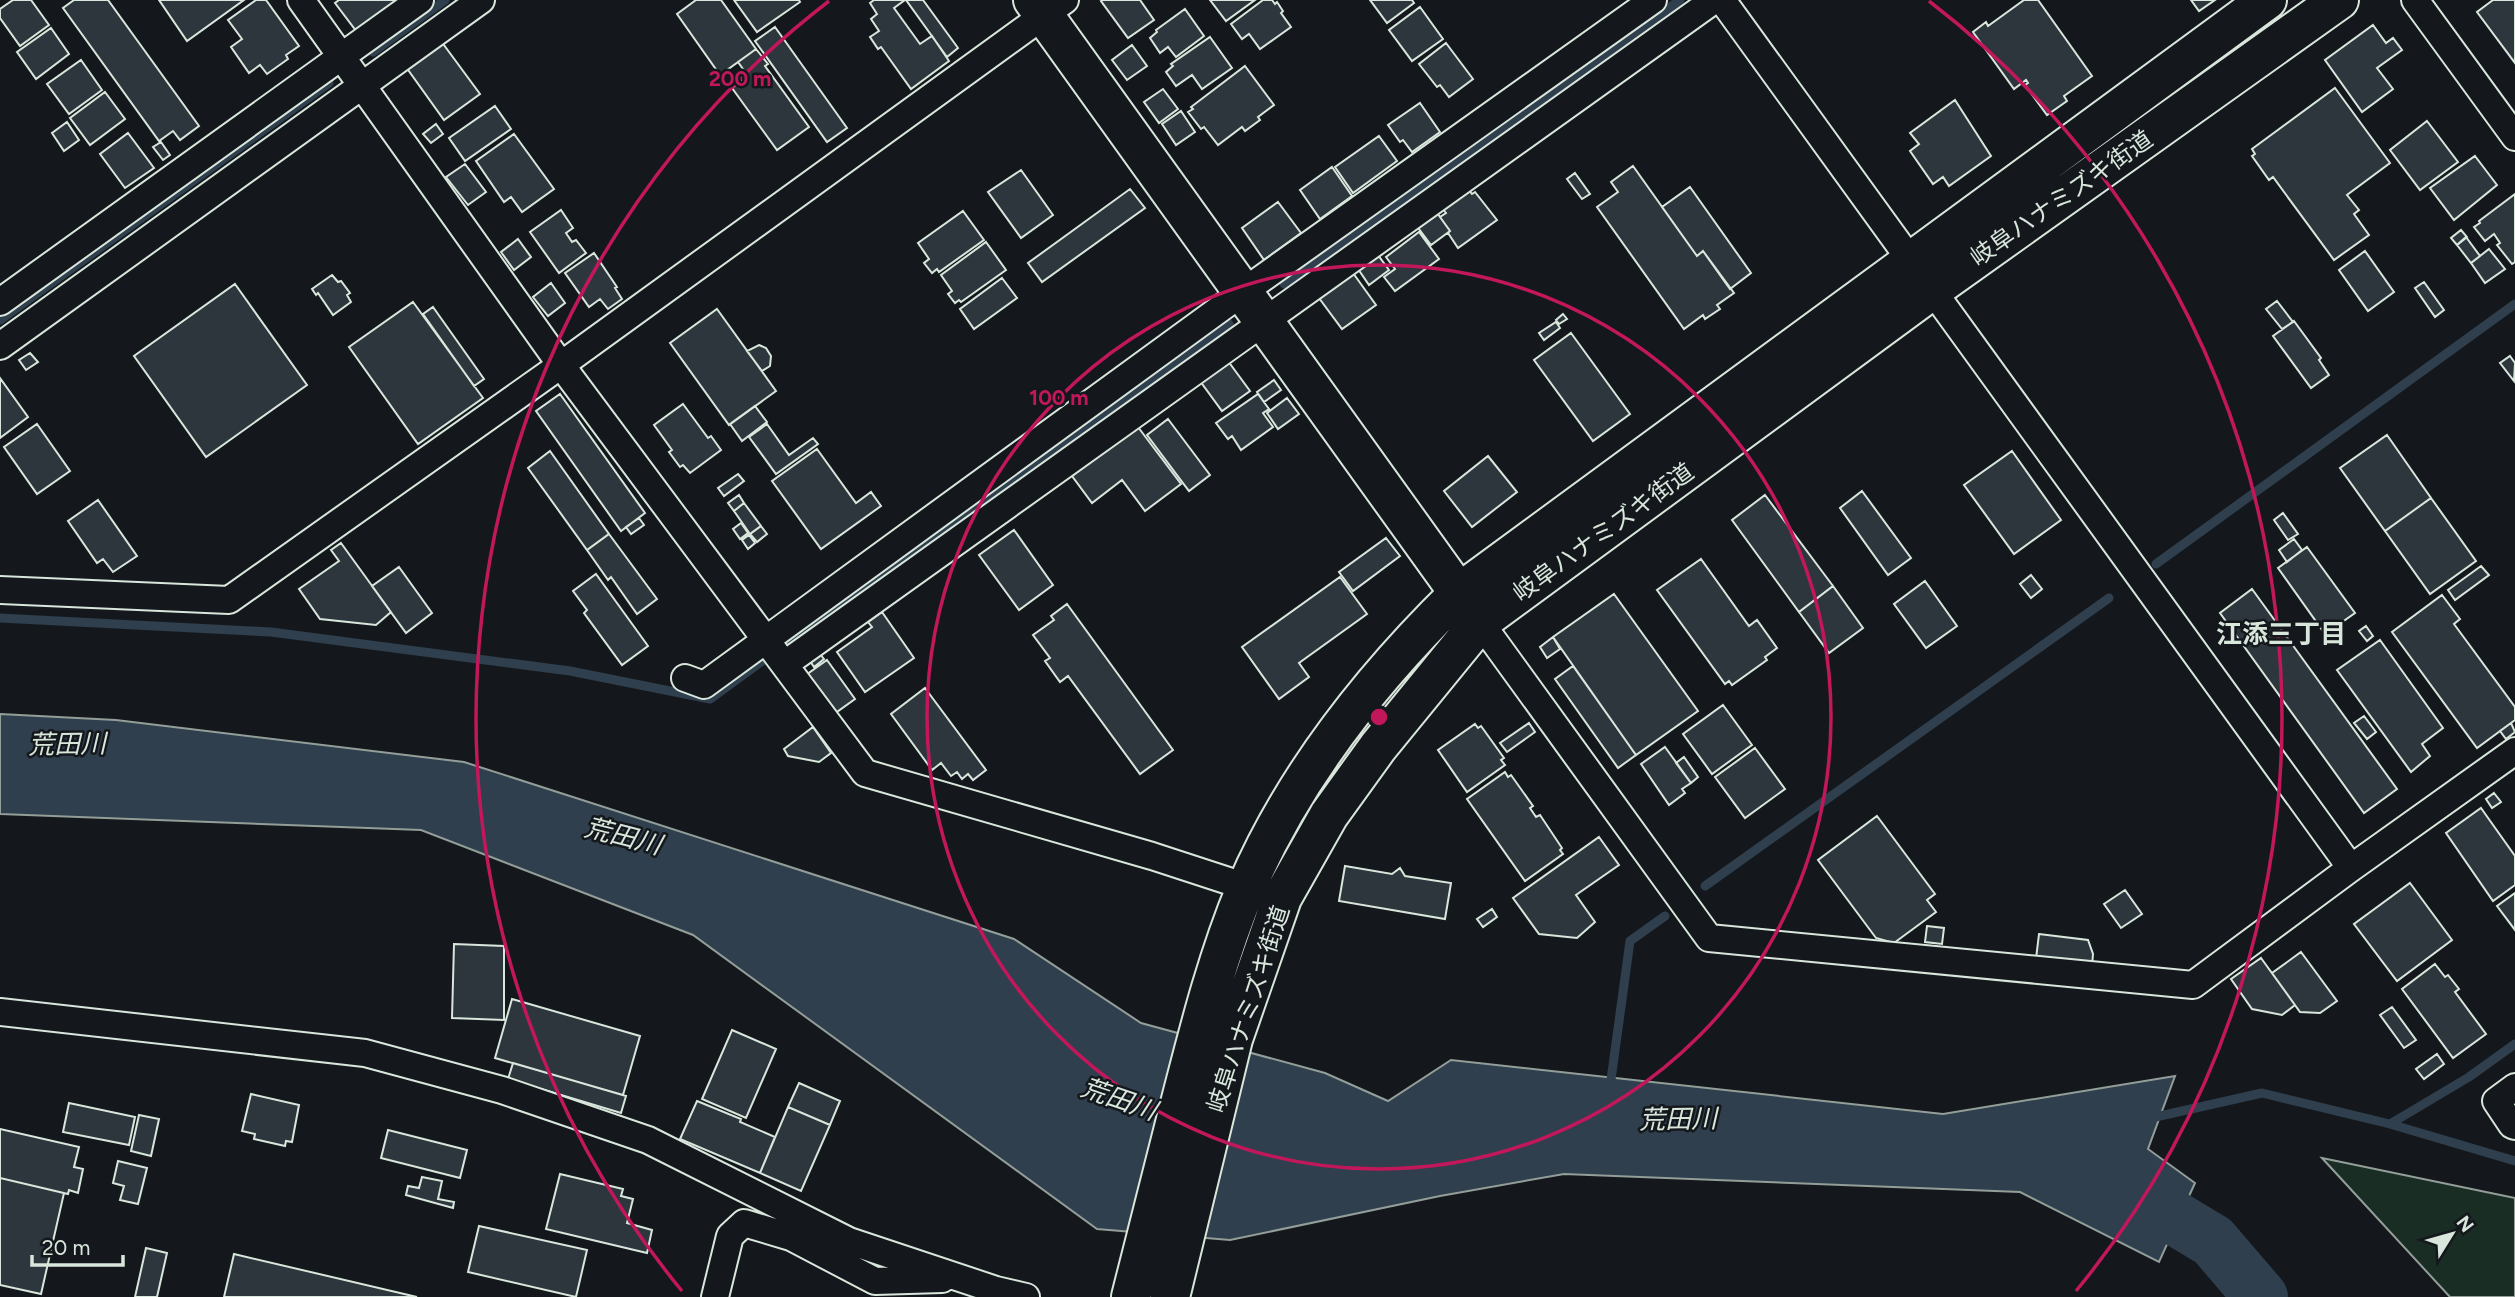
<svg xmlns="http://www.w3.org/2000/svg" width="2515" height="1297" viewBox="0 0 2515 1297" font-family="Figtree,'Noto Sans JP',sans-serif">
	<rect width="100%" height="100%" fill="#14181c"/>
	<path fill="#1a2d24" stroke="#939e99" stroke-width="2" d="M 2322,1158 L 2515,1198 L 2515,1297 L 2450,1297 Z"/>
	<path fill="#2f3f4d" stroke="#939e99" stroke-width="2" d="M 0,714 L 116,720 L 464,762 L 1014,939 L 1141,1023 L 1325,1073 L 1388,1101 L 1451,1060 L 1943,1114 L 2175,1076 L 2148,1149 L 2195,1183 L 2159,1262 L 2020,1192 L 1564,1174 L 1440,1196 L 1230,1240 L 1097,1229 L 693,935 L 421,830 L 0,814 Z"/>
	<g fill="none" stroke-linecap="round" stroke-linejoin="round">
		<path stroke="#2f3f4d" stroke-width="9" d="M 373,52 L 445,0
			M 1284,284 L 1680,0
			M 0,320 L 329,83
			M 2156,564 L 2515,304
			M 0,618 L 271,632 L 570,671 L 710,699 L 765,659
			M 790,641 L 1229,324
			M 1705,886 L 2109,598
			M 1610,1087 L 1630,941 L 1665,916
			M 2151,1118 L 2262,1093 L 2390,1124 L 2515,1161
			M 2390,1124 L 2469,1077 L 2515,1044"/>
		<path stroke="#2f3f4d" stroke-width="54" d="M 2115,1182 L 2213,1241 L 2261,1297"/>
	</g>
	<path fill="#2c363c" stroke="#d8e6dc" stroke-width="2" d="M 13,0 L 31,0 L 49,25 L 20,46 L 0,18 L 0,9 Z
		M 74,0 L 108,0 L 199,126 L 180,140 L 173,131 L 159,141 L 63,8 Z
		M 159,0 L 244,0 L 187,41 Z
		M 256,0 L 266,0 L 299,46 L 286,55 L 288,59 L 267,74 L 260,65 L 249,73 L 231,47 L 242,39 L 228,20 Z
		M 339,0 L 402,0 L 357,32 L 335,3 Z
		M 696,0 L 721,0 L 756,49 L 720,75 L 677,14 Z
		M 734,0 L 799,0 L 800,2 L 757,32 Z
		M 874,0 L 905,0 L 894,8 L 920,44 L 932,36 L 949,61 L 911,89 L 881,47 L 878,49 L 870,37 L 879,31 L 871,19 L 877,14 L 870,3 Z
		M 906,0 L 923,0 L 958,48 L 947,57 Z
		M 1103,0 L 1140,0 L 1154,20 L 1128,38 L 1101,1 Z
		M 1210,0 L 1255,0 L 1226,21 Z
		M 1263,0 L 1272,0 L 1275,4 L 1277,2 L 1283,11 L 1281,13 L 1291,27 L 1260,49 L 1249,34 L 1242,39 L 1231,24 Z
		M 1370,0 L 1412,0 L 1414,3 L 1387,23 Z
		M 2024,0 L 2038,0 L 2092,76 L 2064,96 L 2067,101 L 2047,115 L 2025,85 L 2028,83 L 2026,80 L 2014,89 L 1973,32 L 1986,22 L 1988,26 Z
		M 2191,0 L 2215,0 L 2199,11 Z
		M 2493,0 L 2515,0 L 2515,63 L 2477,12 Z
		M 1420,7 L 1443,39 L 1412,61 L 1389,30 Z
		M 1185,9 L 1204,36 L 1176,57 L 1168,47 L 1160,53 L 1150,38 L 1157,32 L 1156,30 Z
		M 2373,25 L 2386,43 L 2393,38 L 2402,50 L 2377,68 L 2393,89 L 2362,112 L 2325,60 Z
		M 775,27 L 847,128 L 827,142 L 755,41 Z
		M 51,28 L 69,54 L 36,79 L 17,52 Z
		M 1210,37 L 1232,68 L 1202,89 L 1192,75 L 1176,86 L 1166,72 L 1173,66 L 1171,64 Z
		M 441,41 L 480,94 L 444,120 L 406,67 Z
		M 1446,43 L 1473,79 L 1449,97 L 1440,85 L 1437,87 L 1419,64 Z
		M 1132,45 L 1147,66 L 1127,80 L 1112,60 Z
		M 756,49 L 768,64 L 765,66 L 809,127 L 777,150 L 732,88 L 748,76 L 738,62 Z
		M 81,60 L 102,90 L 69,114 L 47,84 Z
		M 1245,66 L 1274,105 L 1258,117 L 1260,120 L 1245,131 L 1242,127 L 1218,145 L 1204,127 L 1201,129 L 1188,112 L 1193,109 L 1191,107 Z
		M 2335,88 L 2390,163 L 2347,195 L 2359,210 L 2354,214 L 2369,235 L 2334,260 L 2273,177 L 2269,180 L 2252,156 L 2255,154 L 2252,149 Z
		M 1163,89 L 1178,109 L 1159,123 L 1144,102 Z
		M 105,92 L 125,119 L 90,145 L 70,118 Z
		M 1955,100 L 1991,156 L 1949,186 L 1943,177 L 1933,184 L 1910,151 L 1919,144 L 1910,133 Z
		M 1420,103 L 1440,132 L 1412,152 L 1403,140 L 1400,142 L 1388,125 Z
		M 495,106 L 511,129 L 465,161 L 449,138 Z
		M 1181,111 L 1195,132 L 1176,145 L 1162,124 Z
		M 2427,121 L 2458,162 L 2420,190 L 2390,150 Z
		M 67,122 L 79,140 L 64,151 L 52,133 Z
		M 436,124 L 443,134 L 431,143 L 423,134 Z
		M 128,133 L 154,168 L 125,188 L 100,154 Z
		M 514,134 L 554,189 L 522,212 L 511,197 L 504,202 L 476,161 Z
		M 1379,136 L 1397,161 L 1353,193 L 1335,167 Z
		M 161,142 L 170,155 L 163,160 L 153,147 Z
		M 2475,156 L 2497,185 L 2454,220 L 2430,188 Z
		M 465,164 L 486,192 L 468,205 L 446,177 Z
		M 1633,166 L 1697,256 L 1703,251 L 1734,293 L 1717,305 L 1720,309 L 1705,319 L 1703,315 L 1684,329 L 1597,207 L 1618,192 L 1611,182 Z
		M 1332,167 L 1352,196 L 1320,219 L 1300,190 Z
		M 1021,170 L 1053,215 L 1021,238 L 988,192 Z
		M 1575,173 L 1590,194 L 1582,199 L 1567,179 Z
		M 1690,187 L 1751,273 L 1730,289 L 1703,251 L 1697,256 L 1662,207 Z
		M 1130,189 L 1145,208 L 1042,282 L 1028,263 Z
		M 1468,189 L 1472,194 L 1475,192 L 1497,220 L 1458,248 L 1448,233 L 1450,231 L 1440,217 L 1446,213 L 1442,208 Z
		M 2515,194 L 2515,262 L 2512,264 L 2497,245 L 2500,243 L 2494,234 L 2485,241 L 2474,227 L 2480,223 L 2479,221 Z
		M 1278,202 L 1301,233 L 1264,260 L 1242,228 Z
		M 561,210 L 573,228 L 566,233 L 572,242 L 576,240 L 586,253 L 559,273 L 530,232 Z
		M 1435,210 L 1450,231 L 1431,245 L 1416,225 Z
		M 963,211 L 984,240 L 939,272 L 937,269 L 932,273 L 924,263 L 929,259 L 918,243 Z
		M 2461,230 L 2467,237 L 2457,245 L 2451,238 Z
		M 1419,232 L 1439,259 L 1395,291 L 1384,277 L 1395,269 L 1386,257 Z
		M 2466,237 L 2480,256 L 2471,263 L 2457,245 Z
		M 518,239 L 531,257 L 514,270 L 501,252 Z
		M 986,242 L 1006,270 L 961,302 L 959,300 L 955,303 L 948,294 L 952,291 L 941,275 Z
		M 2489,249 L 2505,269 L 2485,283 L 2471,263 Z
		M 1375,251 L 1389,270 L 1369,285 L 1356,266 Z
		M 2365,251 L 2394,292 L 2368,311 L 2339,270 Z
		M 594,253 L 617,287 L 615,288 L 622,299 L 608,309 L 600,299 L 589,307 L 565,273 Z
		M 1353,273 L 1376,305 L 1342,329 L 1319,298 Z
		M 332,275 L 338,282 L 341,281 L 350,293 L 347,295 L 351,302 L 333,315 L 318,293 L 316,295 L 312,289 Z
		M 1002,278 L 1017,298 L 974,329 L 960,309 Z
		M 2424,282 L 2444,310 L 2435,317 L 2415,288 Z
		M 551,283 L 565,303 L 548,316 L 533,297 Z
		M 235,284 L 307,385 L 206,457 L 134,356 Z
		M 2277,301 L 2293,322 L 2282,329 L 2266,309 Z
		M 413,302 L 483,398 L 418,444 L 349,347 Z
		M 433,307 L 484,379 L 474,386 L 423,314 Z
		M 717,309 L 776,391 L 729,425 L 670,343 Z
		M 1563,314 L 1567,319 L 1559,324 L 1556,320 Z
		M 2294,321 L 2321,358 L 2319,360 L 2329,375 L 2311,388 L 2273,336 Z
		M 1556,322 L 1560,328 L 1544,340 L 1539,333 Z
		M 1571,333 L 1630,414 L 1593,441 L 1534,360 Z
		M 759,345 L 766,348 L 771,356 L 770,366 L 762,371 L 747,351 Z
		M 30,353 L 38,362 L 26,370 L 19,360 Z
		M 2510,356 L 2515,363 L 2514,381 L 2500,363 Z
		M 1228,361 L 1250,391 L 1222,411 L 1200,381 Z
		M 0,378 L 28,417 L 0,438 Z
		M 1274,380 L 1281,390 L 1264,402 L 1257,392 Z
		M 560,394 L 645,513 L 621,531 L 536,411 Z
		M 1258,394 L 1269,409 L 1263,413 L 1273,427 L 1241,450 L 1232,436 L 1228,439 L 1216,423 Z
		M 1287,398 L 1299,414 L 1278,429 L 1267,413 Z
		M 683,404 L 708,438 L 711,436 L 721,450 L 690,473 L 683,465 L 680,467 L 669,452 L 672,450 L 654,425 Z
		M 755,406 L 767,422 L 742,441 L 730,424 Z
		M 1168,419 L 1210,475 L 1189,491 L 1147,435 Z
		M 37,424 L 70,471 L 37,494 L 4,447 Z
		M 767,424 L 789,455 L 813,438 L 818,444 L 776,474 L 749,437 Z
		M 1138,427 L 1181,484 L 1145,511 L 1122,480 L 1092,503 L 1072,476 Z
		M 2387,435 L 2431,498 L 2385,531 L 2340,468 Z
		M 817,449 L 856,503 L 871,492 L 881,506 L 821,549 L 772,481 Z
		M 550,451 L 609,534 L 587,550 L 528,468 Z
		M 2012,451 L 2061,520 L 2014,554 L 1964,485 Z
		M 1488,456 L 1517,492 L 1472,527 L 1444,491 Z
		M 738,474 L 744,481 L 724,496 L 718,488 Z
		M 1862,491 L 1911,558 L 1888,575 L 1840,508 Z
		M 739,495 L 744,503 L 734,511 L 728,503 Z
		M 1765,495 L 1833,586 L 1799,612 L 1732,520 Z
		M 2431,498 L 2476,561 L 2430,594 L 2385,531 Z
		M 98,500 L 137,556 L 113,572 L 103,559 L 97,563 L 68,521 Z
		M 744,503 L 761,526 L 750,534 L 734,511 Z
		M 2283,513 L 2298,534 L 2288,540 L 2274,520 Z
		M 639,518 L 644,525 L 631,534 L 626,527 Z
		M 741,523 L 748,533 L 740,539 L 733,529 Z
		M 761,526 L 767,534 L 757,542 L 750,534 Z
		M 1014,530 L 1053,585 L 1019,610 L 979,555 Z
		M 609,534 L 657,599 L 637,614 L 611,577 L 608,580 L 587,550 Z
		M 749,535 L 755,543 L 748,549 L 742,540 Z
		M 1386,538 L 1400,556 L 1353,591 L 1339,572 Z
		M 2294,539 L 2302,550 L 2287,562 L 2279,550 Z
		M 341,543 L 391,612 L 376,625 L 320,619 L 299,589 L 339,561 L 331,550 Z
		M 2307,547 L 2355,613 L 2325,634 L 2278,568 Z
		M 1701,559 L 1749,626 L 1757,620 L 1777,648 L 1765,657 L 1767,660 L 1732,685 L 1729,681 L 1725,684 L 1657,590 Z
		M 2481,566 L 2489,575 L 2455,600 L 2448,590 Z
		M 399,567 L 432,613 L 406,633 L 372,586 Z
		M 596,574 L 648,646 L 622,665 L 584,613 L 587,610 L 573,591 Z
		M 2031,575 L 2042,589 L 2031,598 L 2020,584 Z
		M 1340,577 L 1367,614 L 1299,663 L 1309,677 L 1279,699 L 1242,647 Z
		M 1925,581 L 1957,626 L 1926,648 L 1894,604 Z
		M 1833,586 L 1863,628 L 1829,653 L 1799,612 Z
		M 2252,589 L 2397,789 L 2364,813 L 2220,613 Z
		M 1614,594 L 1698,711 L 1636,755 L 1553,637 Z
		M 2442,595 L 2460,619 L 2454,624 L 2515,707 L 2515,720 L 2477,748 L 2392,632 Z
		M 1067,604 L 1173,750 L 1140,774 L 1068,676 L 1060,682 L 1045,661 L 1050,658 L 1033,635 L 1054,620 L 1051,616 Z
		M 882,612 L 914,658 L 865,692 L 837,652 L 872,627 L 868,622 Z
		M 2366,626 L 2373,636 L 2367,641 L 2359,631 Z
		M 1553,637 L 1560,649 L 1547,658 L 1540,647 Z
		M 2380,640 L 2443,728 L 2422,744 L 2430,756 L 2411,772 L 2337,670 Z
		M 820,654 L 824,659 L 814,667 L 810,661 Z
		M 827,660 L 855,699 L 834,714 L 806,675 Z
		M 1573,666 L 1636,755 L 1618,768 L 1555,679 Z
		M 925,688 L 986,770 L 973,780 L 968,774 L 962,779 L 957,772 L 951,776 L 941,763 L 932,770 L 891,714 Z
		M 1723,705 L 1752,745 L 1712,774 L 1683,734 Z
		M 2364,716 L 2376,732 L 2367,739 L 2354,723 Z
		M 1529,723 L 1535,732 L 1507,752 L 1500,743 Z
		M 2511,723 L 2515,732 L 2506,739 L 2500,731 Z
		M 1475,724 L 1478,728 L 1481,726 L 1504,758 L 1501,760 L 1505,765 L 1467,792 L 1438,750 Z
		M 813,727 L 831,753 L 819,762 L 788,756 L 784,749 Z
		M 1665,747 L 1691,783 L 1682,789 L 1685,793 L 1669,805 L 1641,764 Z
		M 1755,748 L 1785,789 L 1745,818 L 1715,777 Z
		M 1684,757 L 1698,777 L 1691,783 L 1676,763 Z
		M 1505,772 L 1508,777 L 1511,775 L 1533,806 L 1530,808 L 1536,817 L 1540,815 L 1562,848 L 1560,850 L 1563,854 L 1525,881 L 1467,799 Z
		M 2494,793 L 2501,802 L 2492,808 L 2486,799 Z
		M 2481,808 L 2515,856 L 2515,885 L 2493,901 L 2446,833 Z
		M 1877,816 L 1935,894 L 1927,900 L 1936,912 L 1894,943 L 1876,938 L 1818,860 Z
		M 1599,837 L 1619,865 L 1576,895 L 1595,922 L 1577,938 L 1539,934 L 1513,898 Z
		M 1345,866 L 1392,874 L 1400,868 L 1405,876 L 1451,883 L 1445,919 L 1339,901 Z
		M 2410,883 L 2452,940 L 2397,981 L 2354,924 Z
		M 2125,890 L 2142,914 L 2121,928 L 2104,904 Z
		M 2515,893 L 2515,930 L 2497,906 Z
		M 1492,909 L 1497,917 L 1483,927 L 1477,919 Z
		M 1927,926 L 1944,928 L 1942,944 L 1925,942 Z
		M 2039,934 L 2088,940 L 2093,954 L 2092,966 L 2036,959 Z
		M 454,944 L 504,946 L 504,1020 L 452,1018 Z
		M 2301,952 L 2337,1001 L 2320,1013 L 2300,1012 L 2272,973 Z
		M 2261,958 L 2295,1005 L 2282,1015 L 2252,1009 L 2231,979 Z
		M 2435,964 L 2445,977 L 2448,975 L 2459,989 L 2455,992 L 2486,1034 L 2453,1058 L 2402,989 Z
		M 512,999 L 640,1036 L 623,1095 L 495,1058 Z
		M 2392,1007 L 2416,1040 L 2404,1048 L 2380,1015 Z
		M 732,1030 L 776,1049 L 746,1118 L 702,1099 Z
		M 2437,1054 L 2444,1064 L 2424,1079 L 2416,1069 Z
		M 513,1063 L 626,1096 L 621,1113 L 508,1079 Z
		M 799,1083 L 840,1101 L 830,1125 L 788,1107 Z
		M 251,1094 L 299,1105 L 292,1142 L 286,1141 L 285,1146 L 254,1139 L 255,1134 L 242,1131 Z
		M 697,1101 L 741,1119 L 740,1122 L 775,1137 L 760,1173 L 680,1139 Z
		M 69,1103 L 135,1117 L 129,1145 L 63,1132 Z
		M 788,1107 L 830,1125 L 801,1191 L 760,1173 Z
		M 139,1115 L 159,1119 L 151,1156 L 131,1151 Z
		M 0,1129 L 79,1147 L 74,1167 L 83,1169 L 78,1193 L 69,1190 L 68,1194 L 0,1178 Z
		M 388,1130 L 467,1150 L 460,1178 L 381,1158 Z
		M 118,1161 L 147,1168 L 138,1204 L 120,1200 L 124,1186 L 113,1183 Z
		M 560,1174 L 623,1189 L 621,1196 L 633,1199 L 627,1223 L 652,1230 L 647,1253 L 546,1229 Z
		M 422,1177 L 442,1181 L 438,1199 L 454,1202 L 453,1208 L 406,1195 L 408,1186 L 419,1188 Z
		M 0,1178 L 64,1193 L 41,1294 L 0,1285 Z
		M 479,1226 L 587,1250 L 576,1297 L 468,1272 Z
		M 146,1248 L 167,1253 L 157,1297 L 135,1297 Z
		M 234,1254 L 417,1297 L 224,1297 Z"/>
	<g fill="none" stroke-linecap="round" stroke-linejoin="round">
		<defs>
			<path id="street" d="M 301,0 L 561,365 L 865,773 L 1152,856 L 1247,887
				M 1722,0 L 2351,868
				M 2415,0 L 2515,137
				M 0,302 L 420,0
				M 0,346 L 481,0
				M 0,590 L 229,600 L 561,365 L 1065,0
				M 1480,622 L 1709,938 L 2193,985 L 2351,868 L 2515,751
				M 785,664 L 1714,0
				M 685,678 L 704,685 L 1243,292 L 1653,0
				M 0,1012 L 365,1053 L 502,1090 L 648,1140 L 849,1241 L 996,1290 L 1026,1297
				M 2515,1087 L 2496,1101 L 2512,1125 L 2515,1126
				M 715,1297 L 730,1236 L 744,1223 L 791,1237 L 875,1281 L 942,1279"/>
			<path id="secondary" d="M 1033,0 L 1479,621"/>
			<path id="primary" d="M 1131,1297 C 1148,1230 1165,1163 1182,1096 C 1200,1026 1218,955 1246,888 C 1294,776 1372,678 1459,593 L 2267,0
				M 1170,1297 L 1233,1039 L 1282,898 L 1329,815 L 1378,747 L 1480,622 L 1932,290 L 2339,0"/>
		</defs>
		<use href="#street" stroke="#d8e6dc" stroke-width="30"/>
		<use href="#secondary" stroke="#d8e6dc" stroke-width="42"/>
		<use href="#primary" stroke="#d8e6dc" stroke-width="42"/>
		<use href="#street" stroke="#14181c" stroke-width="26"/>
		<use href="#secondary" stroke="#14181c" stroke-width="38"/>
		<use href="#primary" stroke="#14181c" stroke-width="38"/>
	</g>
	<g fill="none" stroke="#c2185b" stroke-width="3.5">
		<circle cx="1379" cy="717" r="452"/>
		<path d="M682 1291A903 903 0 0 1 829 1M1929 1A903 903 0 0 1 2076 1291"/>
	</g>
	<g text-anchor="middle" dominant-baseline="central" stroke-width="5" stroke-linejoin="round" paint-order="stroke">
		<g font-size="24" fill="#d8e6dc" stroke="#14181c">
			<text transform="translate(2061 198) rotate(-35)">岐阜ハナミズキ街道</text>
			<text transform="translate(1603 532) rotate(-36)">岐阜ハナミズキ街道</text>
			<text transform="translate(1248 1009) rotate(-72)">岐阜ハナミズキ街道</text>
		</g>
		<g font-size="26" font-weight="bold" fill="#d8e6dc" stroke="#14181c">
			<text x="2281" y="634">江添三丁目</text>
		</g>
		<g font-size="26" font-style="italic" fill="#d8e6dc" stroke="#14181c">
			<text transform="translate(67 744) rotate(-1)">荒田川</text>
			<text transform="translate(623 836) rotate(14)">荒田川</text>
			<text transform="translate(1119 1099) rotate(19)">荒田川</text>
			<text transform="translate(1678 1119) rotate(-1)">荒田川</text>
		</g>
	</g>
	<circle cx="1379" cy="717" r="10" fill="#c2185b" stroke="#14181c" stroke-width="3.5"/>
	<g font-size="21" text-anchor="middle" font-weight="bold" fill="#c2185b" stroke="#14181c" stroke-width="5" stroke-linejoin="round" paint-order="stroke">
		<text x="740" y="86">200 m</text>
		<text x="1059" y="405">100 m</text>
	</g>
	<g transform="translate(2452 1234) rotate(53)" stroke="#14181c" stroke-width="5" paint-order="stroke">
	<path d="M0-5L12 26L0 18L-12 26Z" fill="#d8e6dc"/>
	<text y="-10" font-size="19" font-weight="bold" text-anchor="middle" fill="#d8e6dc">N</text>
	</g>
	<path d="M32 1255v10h91v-10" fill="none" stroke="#d8e6dc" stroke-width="3.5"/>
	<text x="42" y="1255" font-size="21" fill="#d8e6dc" stroke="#14181c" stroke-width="5" paint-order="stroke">20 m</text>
</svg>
